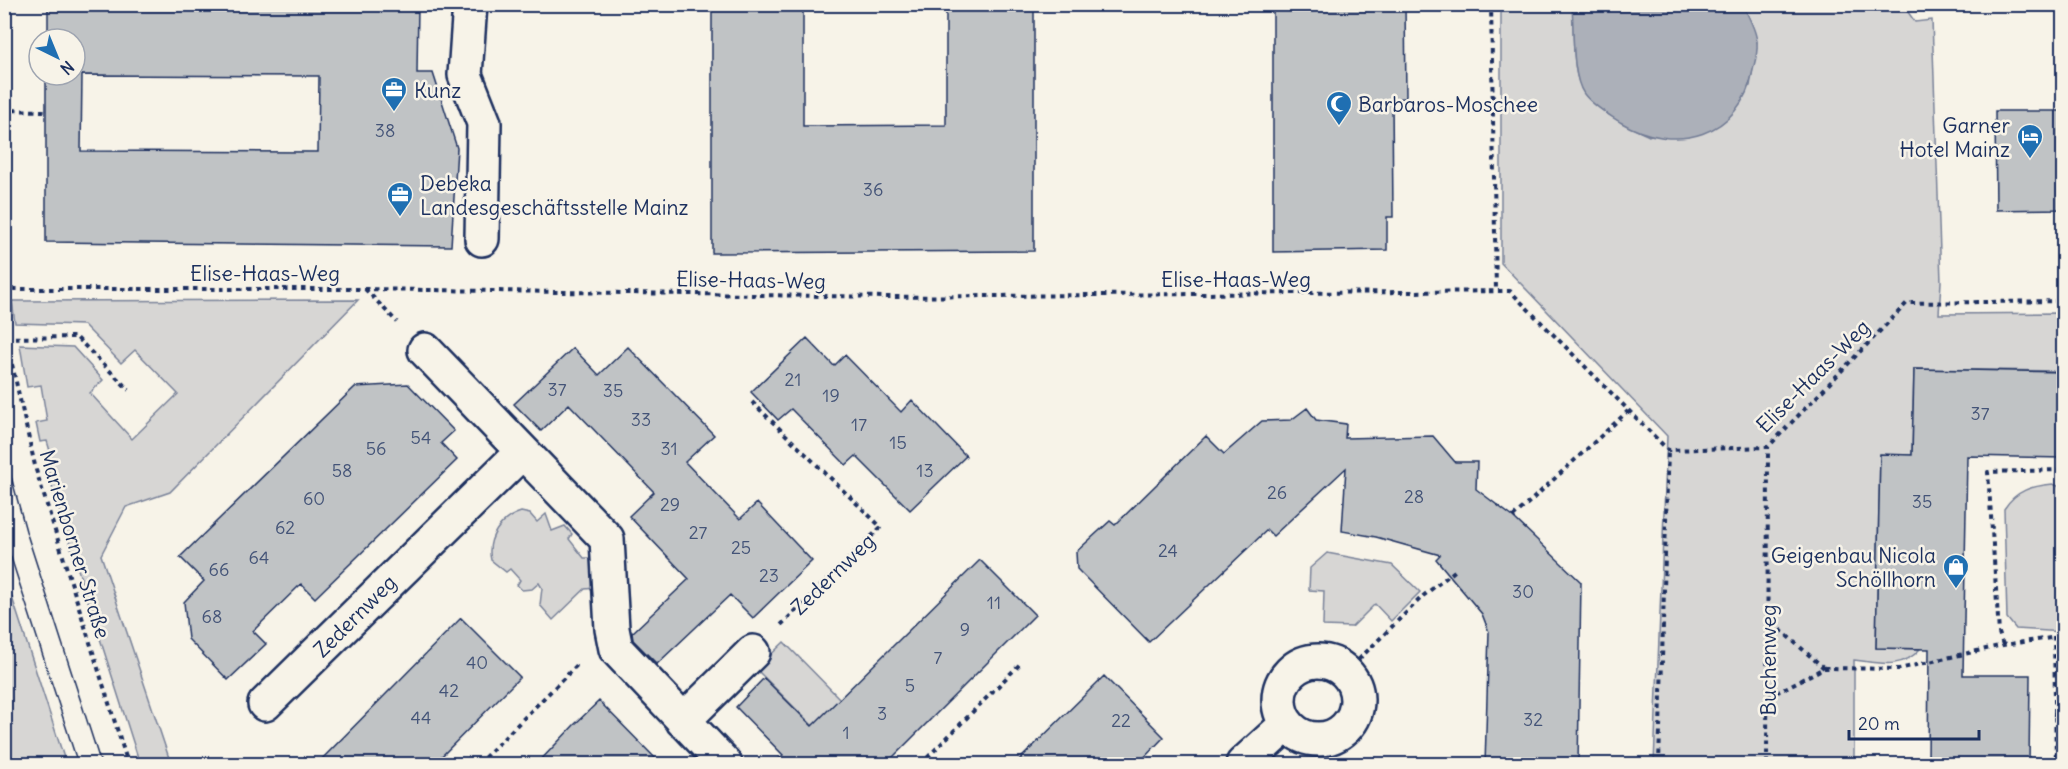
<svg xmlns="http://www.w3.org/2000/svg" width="2068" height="769" viewBox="0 0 2068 769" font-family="Delius,sans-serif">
	<rect width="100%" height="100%" fill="#f7f3e8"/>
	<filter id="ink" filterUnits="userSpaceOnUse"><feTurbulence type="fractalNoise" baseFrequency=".0167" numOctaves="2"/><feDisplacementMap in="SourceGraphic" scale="12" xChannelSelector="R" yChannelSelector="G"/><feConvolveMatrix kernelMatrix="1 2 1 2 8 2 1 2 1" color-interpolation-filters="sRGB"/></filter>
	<g filter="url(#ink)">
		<path fill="#d7d6d4" stroke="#798299" stroke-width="1.5" d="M 1501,5 L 1572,5 C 1574,24 1572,62 1578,79 C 1587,108 1624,124 1649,136 L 1750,86 L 1757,42 L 1743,5 L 1903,5 L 1915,22 L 1932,20 L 1941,282 L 1939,314 L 2063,313 L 2063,371 L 1914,369 L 1912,455 L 1880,455 L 1876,648 L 1920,649 C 1902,670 1879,663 1854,660 L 1854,764 L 1654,764 L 1667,436 L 1501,263 Z
			M 358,300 L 170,492 L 126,507 L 101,555 L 171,764 L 140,764 L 54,494 L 44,453 L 50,451 L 47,441 L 40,442 L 36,423 L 47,421 L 41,385 L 27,387 L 20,345 L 73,347 L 103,380 L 90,393 L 132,439 L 178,394 L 135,350 L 121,363 L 84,325 L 15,323 L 12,301 Z
			M 2053,484 L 2063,488 L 2063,632 L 2016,629 L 2007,618 L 2004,509 C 2016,490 2032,486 2053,484 Z
			M 521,512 L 530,514 L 537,522 L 546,514 L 552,531 L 565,526 L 572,534 L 569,539 L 584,558 L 592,558 L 595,588 L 585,589 L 553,620 L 540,605 L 542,588 L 539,583 L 532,589 L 522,590 L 517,585 L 520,580 L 510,569 L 506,572 L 491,560 C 486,538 501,518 521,512 Z
			M 1327,553 L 1392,565 L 1420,592 L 1391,621 L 1375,604 L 1352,627 L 1323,626 L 1324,591 L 1309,590 L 1310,568 Z
			M 10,591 L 66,764 L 5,764 L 4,593 Z
			M 784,642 L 840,699 L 813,726 L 756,669 Z"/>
		<path fill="#acb0b9" stroke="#727c95" stroke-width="1.5" d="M 1572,5 L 1743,5 C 1748,16 1757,31 1757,43 C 1758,52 1755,62 1753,70 C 1741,137 1675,155 1620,122 C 1608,114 1593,106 1584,94 C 1571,76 1574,27 1572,5 Z"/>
		<path fill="#c0c3c5" stroke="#1b2f5e" stroke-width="1.5" fill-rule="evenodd" d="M 48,4 L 418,4 L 417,73 L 433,73 L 457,148 L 451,246 L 46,242 L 46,75 L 75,75 L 75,39 L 48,39 ZM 82,75 L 319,76 L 318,152 L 81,151 Z
			M 712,4 L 803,4 L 803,126 L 946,125 L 946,4 L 1034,4 L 1034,251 L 712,253 Z
			M 1273,4 L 1405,4 L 1406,98 L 1392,99 L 1393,217 L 1387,217 L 1387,250 L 1273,252 Z
			M 1995,111 L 2064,111 L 2064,209 L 1996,210 Z
			M 807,338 L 834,366 L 845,355 L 901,412 L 912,400 L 966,456 L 910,510 L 856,456 L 846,465 L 791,409 L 778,420 L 751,392 Z
			M 628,347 L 714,435 L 685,462 L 740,519 L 757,503 L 812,561 L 753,618 L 730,595 L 657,664 L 633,640 L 632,633 L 689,579 L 629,516 L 654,492 L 569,404 L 541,431 L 514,404 L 573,348 L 599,375 Z
			M 1914,369 L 2064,372 L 2064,458 L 1967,456 L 1963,675 L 2030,675 L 2029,765 L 1928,765 L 1929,649 L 1876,648 L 1880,454 L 1912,455 Z
			M 408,384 L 454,431 L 441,443 L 457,460 L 315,598 L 301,584 L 253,631 L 266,644 L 228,680 L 188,639 L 184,602 L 204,581 L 180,557 L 355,387 Z
			M 1307,408 L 1316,420 L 1346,424 L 1345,438 L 1433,436 L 1455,462 L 1477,462 L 1476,489 L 1513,517 L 1581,582 L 1578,765 L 1485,765 L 1489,632 L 1482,614 L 1436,559 L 1440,555 L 1376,537 L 1342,531 L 1346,468 L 1273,536 L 1267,530 L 1149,642 L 1077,569 L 1076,552 L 1110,521 L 1115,525 L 1206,436 L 1224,454 L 1262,421 L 1291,420 Z
			M 980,560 L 1035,615 L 885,765 L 772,765 L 783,755 L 736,707 L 764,678 L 812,726 Z
			M 461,618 L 520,677 L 433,765 L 316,765 Z
			M 1104,676 L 1164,737 L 1137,765 L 1014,765 Z
			M 599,701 L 662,765 L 536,765 L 574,725 Z"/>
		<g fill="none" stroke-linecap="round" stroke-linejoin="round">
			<defs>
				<path id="minor" d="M 470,4 L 465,75 L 484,123 L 482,239
					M 425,350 L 607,539 L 612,629 L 616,649 L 725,764
					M1279 700a39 39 0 1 1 78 0a39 39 0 1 1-78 0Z
					M 265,704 L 522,452
					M 683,721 L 753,652
					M 1243,764 L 1287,724"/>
			</defs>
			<use href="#minor" stroke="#1b2f5e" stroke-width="38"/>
			<path stroke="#1b2f5e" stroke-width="4" stroke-dasharray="4.5 4.5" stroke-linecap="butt" d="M 1491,4 L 1496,292
				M 4,110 L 45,111
				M 4,289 L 364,289 L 888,297 L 1510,291 L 1668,450 L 1768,447 L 1907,303 L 2064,301
				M 365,289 L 397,322
				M 4,329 L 36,470 L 128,764
				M 6,338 L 76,337 L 129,390
				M 752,402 L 881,527 L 779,627
				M 1513,517 L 1628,411
				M 2054,636 L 2056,764
				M 2003,645 L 1999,633 L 1988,472 L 2061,470 L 2064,474
				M 1824,668 L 1899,669 L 2003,645 L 2064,636
				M 1346,672 L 1423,596 L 1456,570
				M 1768,697 L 1824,668 L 1769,620
				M 2053,714 L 2064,715
				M 478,764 L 579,663
				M 921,764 L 1022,662
				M 1659,764 L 1668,450
				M 1767,764 L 1768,447"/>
			<use href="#minor" stroke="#f7f3e8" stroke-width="33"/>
			<path stroke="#1b2f5e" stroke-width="1.5" d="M 4,451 L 26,531 L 101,764
				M 4,536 L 78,764"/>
		</g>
	</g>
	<defs>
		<symbol id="office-pin" viewBox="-11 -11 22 30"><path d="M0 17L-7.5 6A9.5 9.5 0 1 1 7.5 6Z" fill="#1f6fb2" stroke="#f7f3e8"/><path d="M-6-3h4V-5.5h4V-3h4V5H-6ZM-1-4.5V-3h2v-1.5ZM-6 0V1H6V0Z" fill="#fff"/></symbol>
		<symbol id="mosque-pin" viewBox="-11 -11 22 30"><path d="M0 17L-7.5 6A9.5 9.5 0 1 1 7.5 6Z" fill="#1f6fb2" stroke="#f7f3e8"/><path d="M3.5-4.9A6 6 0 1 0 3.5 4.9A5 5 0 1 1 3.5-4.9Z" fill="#fff"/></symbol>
		<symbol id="hotel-pin" viewBox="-11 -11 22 30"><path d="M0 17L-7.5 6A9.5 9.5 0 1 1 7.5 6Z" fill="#1f6fb2" stroke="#f7f3e8"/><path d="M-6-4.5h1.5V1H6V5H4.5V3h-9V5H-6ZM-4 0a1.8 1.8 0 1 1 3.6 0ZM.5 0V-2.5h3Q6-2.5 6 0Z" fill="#fff"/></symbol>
		<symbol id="shop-pin" viewBox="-11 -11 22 30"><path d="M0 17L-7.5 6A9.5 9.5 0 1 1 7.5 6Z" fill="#1f6fb2" stroke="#f7f3e8"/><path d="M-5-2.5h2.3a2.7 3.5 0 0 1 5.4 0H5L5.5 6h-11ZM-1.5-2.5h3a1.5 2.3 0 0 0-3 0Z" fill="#fff"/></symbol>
	</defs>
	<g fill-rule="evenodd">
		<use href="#office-pin" x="379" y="75" width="30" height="40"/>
		<use href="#mosque-pin" x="1324" y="89" width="30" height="40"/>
		<use href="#hotel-pin" x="2015" y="122" width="30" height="40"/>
		<use href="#office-pin" x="385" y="180" width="30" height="40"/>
		<use href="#shop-pin" x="1941" y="552" width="30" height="40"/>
	</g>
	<g text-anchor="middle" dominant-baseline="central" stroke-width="5" stroke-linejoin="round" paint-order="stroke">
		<g font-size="18" fill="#445478">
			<text x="385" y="130">38</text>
			<text x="873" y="189">36</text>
			<text x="793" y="379">21</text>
			<text x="557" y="389">37</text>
			<text x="613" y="390">35</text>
			<text x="831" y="395">19</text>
			<text x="1980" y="413">37</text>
			<text x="641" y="419">33</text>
			<text x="859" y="424">17</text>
			<text x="421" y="437">54</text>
			<text x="898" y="442">15</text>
			<text x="376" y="448">56</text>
			<text x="669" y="448">31</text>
			<text x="342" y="470">58</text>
			<text x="925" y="470">13</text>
			<text x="1277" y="492">26</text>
			<text x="1414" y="496">28</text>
			<text x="314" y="498">60</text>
			<text x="1922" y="501">35</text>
			<text x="670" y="504">29</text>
			<text x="285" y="527">62</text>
			<text x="698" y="532">27</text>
			<text x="741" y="547">25</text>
			<text x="1168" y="550">24</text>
			<text x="259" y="557">64</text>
			<text x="219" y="569">66</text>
			<text x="769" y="575">23</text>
			<text x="1523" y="591">30</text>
			<text x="994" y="602">11</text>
			<text x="212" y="616">68</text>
			<text x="965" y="629">9</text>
			<text x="938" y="657">7</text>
			<text x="477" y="662">40</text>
			<text x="910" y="685">5</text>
			<text x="449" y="690">42</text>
			<text x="882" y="713">3</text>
			<text x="421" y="717">44</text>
			<text x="1533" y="719">32</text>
			<text x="1121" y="720">22</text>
			<text x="846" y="732">1</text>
		</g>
		<g font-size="21" fill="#1b2f5e" stroke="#f7f3e8" text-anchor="start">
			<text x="414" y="90">Kunz</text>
			<text x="1358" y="104">Barbaros-Moschee</text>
			<text x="2010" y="125" text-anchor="end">Garner<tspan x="2010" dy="24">Hotel Mainz</tspan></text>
			<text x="420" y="183">Debeka<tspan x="420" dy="24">Landesgeschäftsstelle Mainz</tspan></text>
			<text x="1936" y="555" text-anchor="end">Geigenbau Nicola<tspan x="1936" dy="24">Schöllhorn</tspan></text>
		</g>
		<g font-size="21" fill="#1b2f5e" stroke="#f7f3e8">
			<text x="265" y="273">Elise-Haas-Weg</text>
			<text x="1236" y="279">Elise-Haas-Weg</text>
			<text transform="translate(751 280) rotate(1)">Elise-Haas-Weg</text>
			<text transform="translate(1813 376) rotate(-45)">Elise-Haas-Weg</text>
			<text transform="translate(75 544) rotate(73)">Marienborner Straße</text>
			<text transform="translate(833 574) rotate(-44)">Zedernweg</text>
			<text transform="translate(355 616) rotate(-45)">Zedernweg</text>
			<text transform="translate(1768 660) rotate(-90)">Buchenweg</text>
		</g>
	</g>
	<rect width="2068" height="769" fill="none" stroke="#f7f3e8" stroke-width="24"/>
	<rect x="12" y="12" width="2044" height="745" fill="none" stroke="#1b2f5e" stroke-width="2" filter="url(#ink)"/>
	<g transform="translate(57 57) rotate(137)"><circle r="28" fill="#f7f3e8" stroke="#9fa5b1" stroke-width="1.5"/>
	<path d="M0-4.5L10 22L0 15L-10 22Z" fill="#1f6fb2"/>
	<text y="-9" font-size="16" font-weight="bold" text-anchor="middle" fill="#1b2f5e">N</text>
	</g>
	<path d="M1849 730v9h130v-9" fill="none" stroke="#1b2f5e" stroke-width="3"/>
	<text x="1858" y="730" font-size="18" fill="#1b2f5e" stroke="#f7f3e8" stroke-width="4.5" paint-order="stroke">20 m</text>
</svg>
